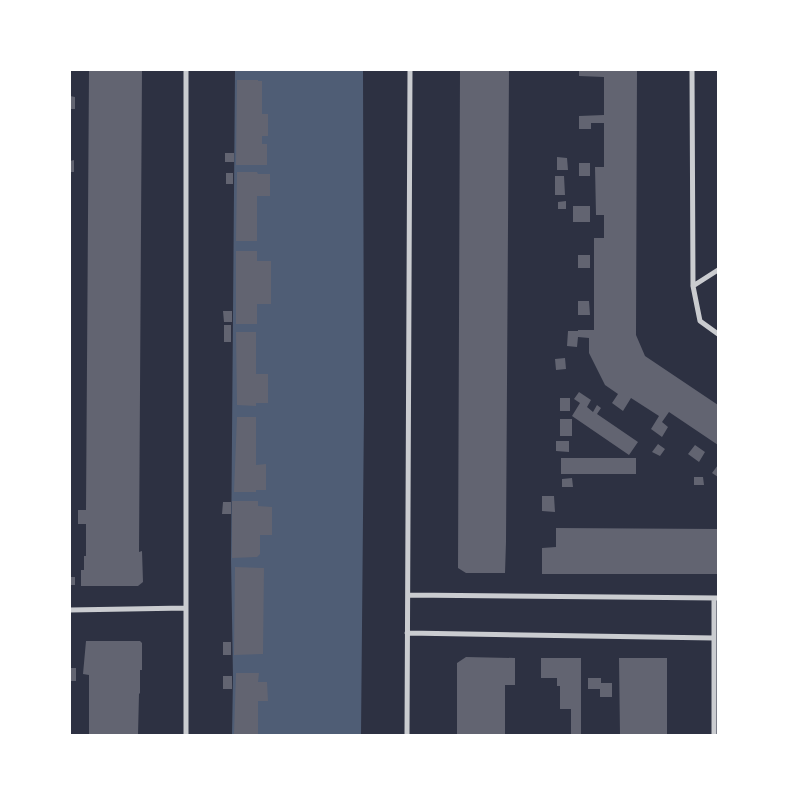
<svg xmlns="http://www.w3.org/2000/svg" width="788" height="805" viewBox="0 0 788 805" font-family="'Noto Sans',sans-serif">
	<rect width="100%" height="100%" fill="#2d3142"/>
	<path fill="#4f5d75" d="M 235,70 L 363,70 L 364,410 L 361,735 L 232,735 L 233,678 L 231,559 Z"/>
	<path fill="#626471" d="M 89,70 L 142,70 L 139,552 L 142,551 L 143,582 L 138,586 L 81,586 L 81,570 L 84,570 L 84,556 L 86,556 L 86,524 L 78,524 L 78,510 L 86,510 Z
		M 460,70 L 509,70 L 506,542 L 505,573 L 466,573 L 458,568 Z
		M 579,70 L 637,70 L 636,335 L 645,356 L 718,405 L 718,445 L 669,412 L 662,422 L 668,427 L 662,437 L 651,429 L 659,416 L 631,398 L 623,411 L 612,403 L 618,394 L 605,385 L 589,353 L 589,338 L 578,337 L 577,347 L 567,346 L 568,331 L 578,331 L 578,330 L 594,330 L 594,238 L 604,238 L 604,215 L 596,215 L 595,167 L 604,167 L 604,123 L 591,123 L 591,129 L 579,129 L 579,116 L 604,115 L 604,77 L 579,76 Z
		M 237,80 L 258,80 L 258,81 L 262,81 L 262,114 L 268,114 L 268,136 L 262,136 L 262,144 L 267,144 L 267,165 L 236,165 Z
		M 70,96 L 75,97 L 75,109 L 70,109 Z
		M 225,153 L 234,153 L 234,162 L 225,162 Z
		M 557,157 L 567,158 L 568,170 L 557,170 Z
		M 74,160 L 74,172 L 70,172 L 70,161 Z
		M 579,163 L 590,163 L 590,176 L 579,176 Z
		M 237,172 L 257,172 L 258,174 L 270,174 L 270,196 L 257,196 L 257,241 L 236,241 Z
		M 226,173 L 233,173 L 233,184 L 226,184 Z
		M 555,176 L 564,176 L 565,195 L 555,195 Z
		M 566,201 L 566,209 L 558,209 L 558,202 Z
		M 573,206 L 590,206 L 590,222 L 573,222 Z
		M 236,251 L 257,251 L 257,261 L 271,261 L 271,304 L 257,304 L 257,324 L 236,324 Z
		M 578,255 L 590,255 L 590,268 L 578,268 Z
		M 578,301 L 589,301 L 590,315 L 578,315 Z
		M 223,311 L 232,311 L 232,322 L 224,322 Z
		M 224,325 L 231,325 L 231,342 L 224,342 Z
		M 236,332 L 256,332 L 256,374 L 268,374 L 268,403 L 256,403 L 256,406 L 237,405 Z
		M 565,358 L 566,369 L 556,370 L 555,359 Z
		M 579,392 L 591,400 L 587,407 L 593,412 L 597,405 L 601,408 L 597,414 L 638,442 L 629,455 L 572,416 L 580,403 L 574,399 Z
		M 560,398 L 570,398 L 570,411 L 560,411 Z
		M 237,417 L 256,417 L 256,465 L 266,464 L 266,490 L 256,490 L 256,492 L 234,492 Z
		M 560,419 L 572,419 L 572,436 L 560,436 Z
		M 556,441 L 569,441 L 569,452 L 556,451 Z
		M 658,444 L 665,449 L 660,456 L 652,452 Z
		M 695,445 L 705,452 L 699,462 L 688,454 Z
		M 561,458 L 636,458 L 636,474 L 561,474 Z
		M 718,465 L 718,477 L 712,473 Z
		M 694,477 L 703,477 L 704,485 L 694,485 Z
		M 572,478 L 573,487 L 562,487 L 562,479 Z
		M 542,496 L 554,496 L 555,512 L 542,511 Z
		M 232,501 L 258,501 L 258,506 L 272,507 L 272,535 L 260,535 L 260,554 L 257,557 L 232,558 Z
		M 223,502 L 231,502 L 231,514 L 222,514 Z
		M 556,528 L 718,529 L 718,574 L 542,574 L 542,548 L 556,547 Z
		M 235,567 L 264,568 L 263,654 L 234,655 Z
		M 70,577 L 75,577 L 75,585 L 70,585 Z
		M 86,641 L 140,641 L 142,643 L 142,670 L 140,670 L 140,693 L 139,694 L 138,735 L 89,735 L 89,675 L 83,674 Z
		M 223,642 L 231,642 L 231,655 L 223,655 Z
		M 466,657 L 515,658 L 515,685 L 505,685 L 505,735 L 457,735 L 457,663 Z
		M 541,658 L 581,658 L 581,735 L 571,735 L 571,709 L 560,709 L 560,686 L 557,686 L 557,678 L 541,678 Z
		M 619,658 L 667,658 L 667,734 L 620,735 Z
		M 70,668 L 76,668 L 76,681 L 70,681 Z
		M 236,673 L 259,673 L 258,682 L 267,682 L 268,701 L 258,701 L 258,735 L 234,735 Z
		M 223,676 L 232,676 L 232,689 L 223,689 Z
		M 588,678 L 601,678 L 601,683 L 612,683 L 612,697 L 600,697 L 600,689 L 588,689 Z"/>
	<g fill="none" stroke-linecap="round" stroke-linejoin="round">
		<path stroke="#caccd0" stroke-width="5" d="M 692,70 L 693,286 L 700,321 L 718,334
			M 693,286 L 718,270
			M 408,595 L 718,598
			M 714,598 L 714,735
			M 70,610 L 186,608
			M 407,633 L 714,638
			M 186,735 L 186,70
			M 407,735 L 410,70"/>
	</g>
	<rect width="788" height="805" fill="none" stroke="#ffffff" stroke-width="142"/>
</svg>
